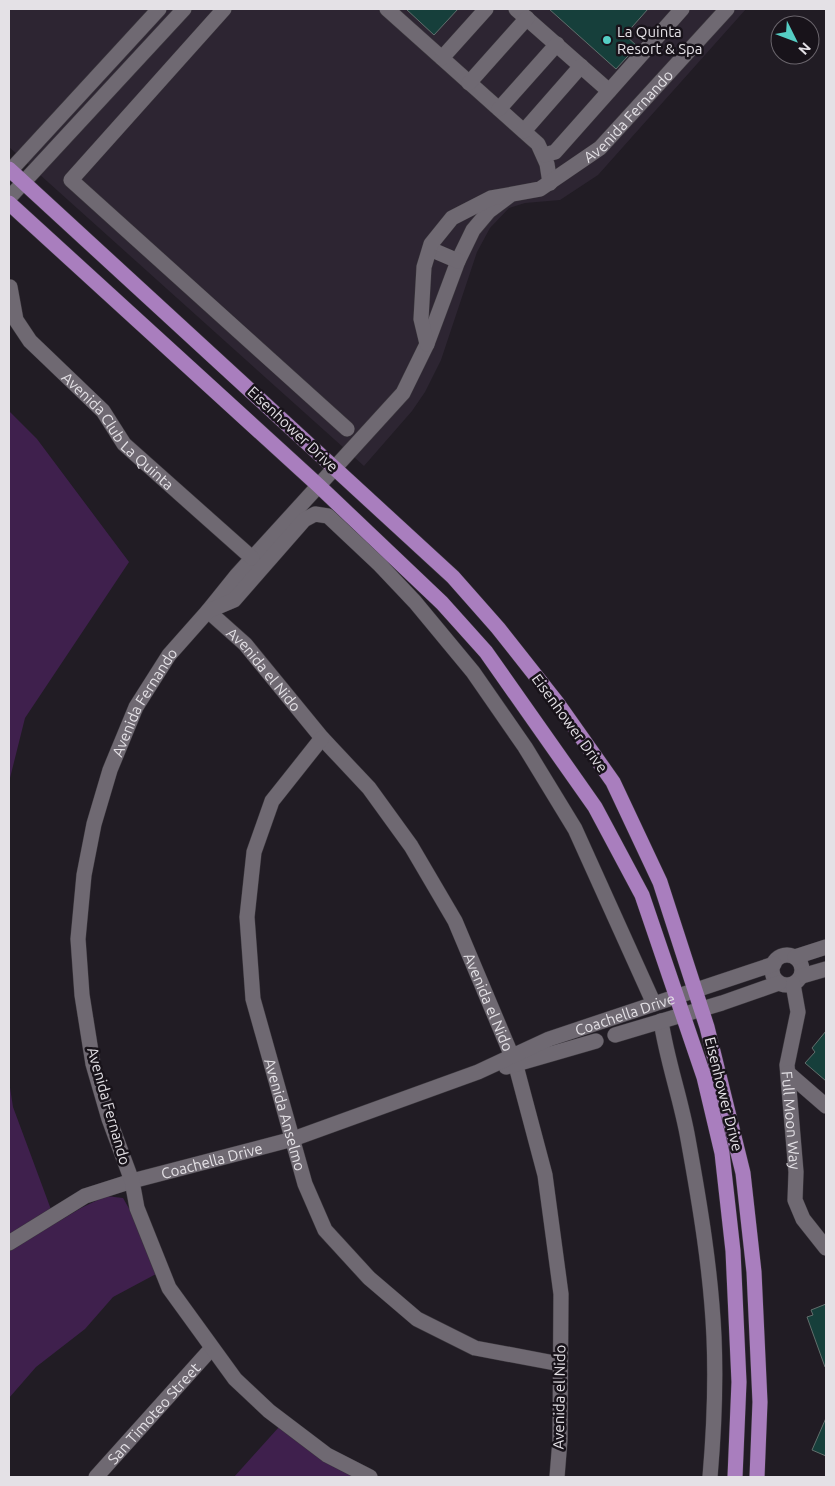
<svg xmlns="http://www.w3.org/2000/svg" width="835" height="1486" viewBox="0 0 835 1486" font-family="Ubuntu,sans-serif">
	<rect width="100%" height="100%" fill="#211c24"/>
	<path fill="#2d2532" d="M 9,9 L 746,9 L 598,175 L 560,200 L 525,203 L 509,208 L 490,228 L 477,252 L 441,360 L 425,392 L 412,411 L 364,466 L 9,147 Z"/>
	<path fill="#3f204d" d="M 9,411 L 37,439 L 129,562 L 25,718 L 9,782 Z
		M 9,1081 L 13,1107 L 56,1223 L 81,1208 L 106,1196 L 123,1198 L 131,1212 L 156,1274 L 113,1297 L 85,1329 L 36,1367 L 9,1398 Z
		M 279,1427 L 356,1477 L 234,1477 Z"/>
	<path fill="#163f3b" stroke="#616e6c" d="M 406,9 L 458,9 L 434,35 Z
		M 549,9 L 648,9 L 625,35 L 637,46 L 616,69 Z
		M 826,1031 L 826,1081 L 805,1063 L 815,1052 L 812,1048 Z
		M 826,1304 L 826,1366 L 825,1367 L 807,1317 L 813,1315 L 811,1310 Z
		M 826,1418 L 826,1456 L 812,1450 Z"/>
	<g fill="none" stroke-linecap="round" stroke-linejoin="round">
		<defs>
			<g id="minor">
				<path d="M 224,9 L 71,180 L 347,429"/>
				<path d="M 387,9 L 538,144 L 547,164 L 550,183"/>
				<path d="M 516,9 L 609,91"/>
				<path d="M 442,58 L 486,9"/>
				<path d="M 469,83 L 527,18"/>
				<path d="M 499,109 L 557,44"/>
				<path d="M 524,131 L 581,66"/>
				<path d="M 544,155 L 555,152 L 682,9"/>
				<path d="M 9,172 L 159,9"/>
				<path id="s1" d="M 509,196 L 489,211 L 473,230 L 458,261 L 427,344 L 403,393 L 237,575 L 208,611 L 245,644 L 322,738 L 369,788 L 411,846 L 455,921 L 516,1066 L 545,1175 L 561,1294 L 560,1440 L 557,1477"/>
				<path d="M 9,198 L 184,9"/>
				<path d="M 430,249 L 458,261"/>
				<path id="s2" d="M 10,287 L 16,320 L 30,341 L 103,411 L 124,444 L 252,558"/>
				<path id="s3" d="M 427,344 L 421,319 L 424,267 L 431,244 L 452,218 L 491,198 L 540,189 L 600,148 L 727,9"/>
				<path id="s4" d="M 322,738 L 272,801 L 254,852 L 247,917 L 253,999 L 305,1184 L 325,1230 L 369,1278 L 417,1319 L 475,1348 L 560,1364"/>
				<circle cx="787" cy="970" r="15"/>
				<path d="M 795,957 L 826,947"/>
				<path d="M 802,976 L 826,969"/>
				<path id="s5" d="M 793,984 L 798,1012 L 787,1065 L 796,1172 L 795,1200 L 803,1219 L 826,1248"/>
				<path d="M 661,1021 C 667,1061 681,1099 688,1139 C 700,1205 711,1271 714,1337 C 716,1384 714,1431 710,1477"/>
				<path d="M 615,1035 L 722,1003 L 779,983"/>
				<path d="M 506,1067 L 596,1041"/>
				<path d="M 788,1073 L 826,1106"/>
				<path id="s6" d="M 9,1243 L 85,1196 L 132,1181 L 293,1139 L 478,1072 L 549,1039 L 774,964"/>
				<path id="s7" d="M 96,1477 L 211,1349"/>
				<path id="s8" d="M 370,1477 L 327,1455 L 269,1411 L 235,1379 L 169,1288 L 137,1208 L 132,1181 L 109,1119 L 93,1064 L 82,995 L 78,939 L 84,875 L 94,824 L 110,770 L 136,707 L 169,655 L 208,611 L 234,600 L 304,520 L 315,514 L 328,516 L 380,565 L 415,602 L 473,672 L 525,747 L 575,829 L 654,1004"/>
			</g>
			<path id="major" d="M 9,169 L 453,577 L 498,628 L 558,704 L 613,782 L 660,882 L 707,1027 L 743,1173 L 754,1272 L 760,1402 L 757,1477
				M 9,203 L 319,486 L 442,603 L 486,652 L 595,807 L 642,895 L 704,1077 L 722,1153 L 733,1251 L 739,1382 L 735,1477"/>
		</defs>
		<use href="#minor" stroke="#3b373d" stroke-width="16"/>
		<use href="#major" stroke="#3b373d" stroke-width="16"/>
		<use href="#minor" stroke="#6f6972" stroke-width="15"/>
		<use href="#major" stroke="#a97ebe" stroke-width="15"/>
	</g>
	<circle fill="#55cec4" stroke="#18131a" stroke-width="2" cx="607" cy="40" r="5"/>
	<g text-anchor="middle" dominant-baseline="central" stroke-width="5" stroke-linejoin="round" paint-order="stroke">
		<g font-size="15" fill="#e4e1e6" stroke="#18131a" text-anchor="start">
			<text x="617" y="31">La Quinta<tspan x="617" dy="17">Resort &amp; Spa</tspan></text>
		</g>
		<g font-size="15" fill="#e4e1e6" stroke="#18131a">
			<text stroke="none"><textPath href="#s3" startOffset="344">Avenida Fernando</textPath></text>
			<text transform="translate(293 429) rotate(43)">Eisenhower Drive</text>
			<text stroke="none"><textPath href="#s2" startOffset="185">Avenida Club La Quinta</textPath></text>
			<text stroke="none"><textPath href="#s1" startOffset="601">Avenida el Nido</textPath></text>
			<text stroke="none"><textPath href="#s8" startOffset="892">Avenida Fernando</textPath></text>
			<text transform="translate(570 723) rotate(54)">Eisenhower Drive</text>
			<text stroke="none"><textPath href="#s1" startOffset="1006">Avenida el Nido</textPath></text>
			<text stroke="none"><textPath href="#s6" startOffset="660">Coachella Drive</textPath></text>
			<text transform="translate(724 1094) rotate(76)">Eisenhower Drive</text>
			<text transform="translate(109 1106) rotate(74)">Avenida Fernando</text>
			<text stroke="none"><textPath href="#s4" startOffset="402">Avenida Anselmo</textPath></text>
			<text stroke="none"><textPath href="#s5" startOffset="138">Full Moon Way</textPath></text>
			<text stroke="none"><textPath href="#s6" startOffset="221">Coachella Drive</textPath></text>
			<text transform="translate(559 1397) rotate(-89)">Avenida el Nido</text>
			<text stroke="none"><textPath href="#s7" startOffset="86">San Timoteo Street</textPath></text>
		</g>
	</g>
	<rect width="835" height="1486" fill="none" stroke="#e4e1e6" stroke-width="20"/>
	<g transform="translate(795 40) rotate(132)"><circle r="24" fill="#18131a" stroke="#6a656c"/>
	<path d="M0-4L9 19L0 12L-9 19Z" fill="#55cec4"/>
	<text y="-8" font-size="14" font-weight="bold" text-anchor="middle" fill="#e4e1e6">N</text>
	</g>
</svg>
